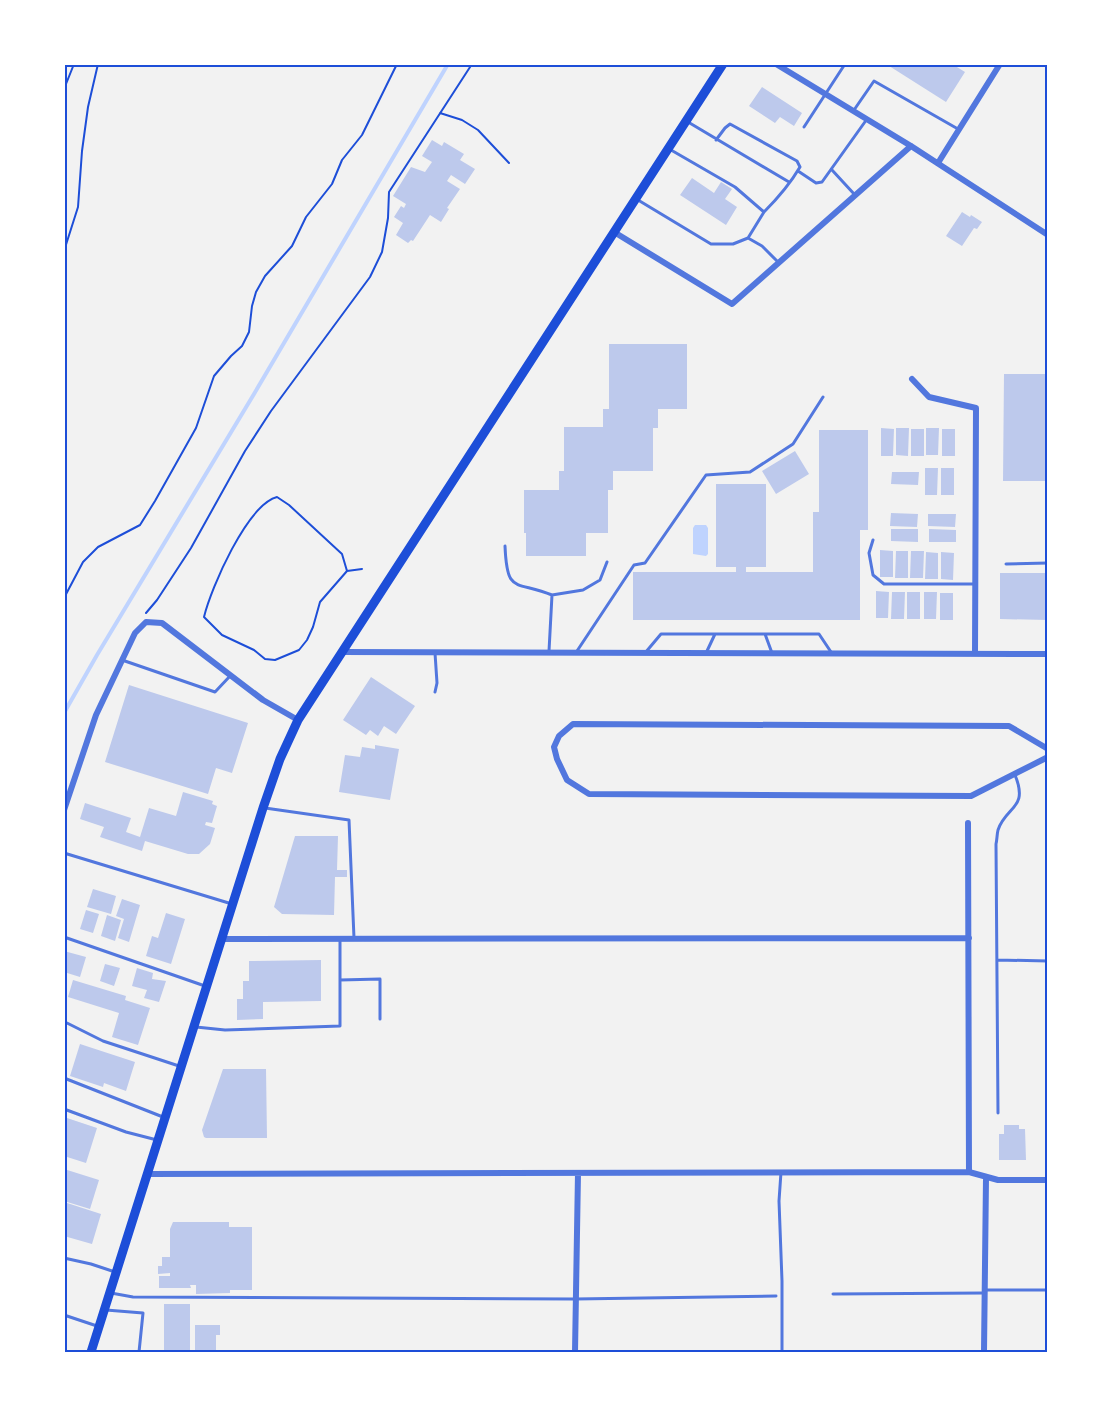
<svg xmlns="http://www.w3.org/2000/svg" width="1112" height="1417" viewBox="0 0 1112 1417" font-family="Roboto,sans-serif">
	<rect width="100%" height="100%" fill="#f2f2f2"/>
	<path fill="#bfd3fe" d="M 695,525 L 706,525 L 708,528 L 708,554 L 706,556 L 693,554 L 693,528 Z"/>
	<g fill="none" stroke-linecap="round" stroke-linejoin="round">
		<path stroke="#bfd3fe" stroke-width="4" d="M 64,713 L 97,655 L 254,394 L 448,64"/>
	</g>
	<path fill="#bdc9ec" d="M 886,64 L 952,64 L 965,72 L 946,102 Z
		M 762,87 L 802,113 L 794,126 L 780,117 L 775,123 L 749,106 Z
		M 432,140 L 442,146 L 444,142 L 464,154 L 460,160 L 475,169 L 465,184 L 451,175 L 447,181 L 460,189 L 447,208 L 449,209 L 441,222 L 430,215 L 413,241 L 411,240 L 408,243 L 396,235 L 403,223 L 394,217 L 401,206 L 404,208 L 406,204 L 393,196 L 411,167 L 425,172 L 432,162 L 422,156 Z
		M 692,178 L 714,193 L 721,182 L 732,189 L 725,199 L 737,207 L 726,225 L 680,195 Z
		M 962,212 L 970,217 L 971,215 L 982,222 L 977,229 L 974,228 L 962,246 L 946,236 Z
		M 609,344 L 687,344 L 687,409 L 658,409 L 658,428 L 653,428 L 653,471 L 613,471 L 613,490 L 608,490 L 608,533 L 586,533 L 586,556 L 526,556 L 526,533 L 524,533 L 524,490 L 559,490 L 559,471 L 564,471 L 564,427 L 603,427 L 603,409 L 609,409 Z
		M 1004,374 L 1046,374 L 1045,481 L 1003,481 Z
		M 881,428 L 894,429 L 893,456 L 881,456 Z
		M 896,428 L 909,428 L 908,456 L 896,455 Z
		M 926,428 L 939,428 L 938,455 L 926,455 Z
		M 911,429 L 924,429 L 924,456 L 911,456 Z
		M 942,429 L 955,429 L 955,456 L 942,456 Z
		M 819,430 L 868,430 L 868,530 L 860,530 L 860,620 L 633,620 L 633,572 L 736,572 L 736,567 L 716,567 L 716,484 L 766,484 L 766,567 L 746,567 L 746,572 L 813,572 L 813,512 L 819,512 Z
		M 795,451 L 809,474 L 776,494 L 762,471 Z
		M 925,468 L 938,468 L 937,495 L 925,495 Z
		M 941,468 L 954,468 L 954,495 L 941,495 Z
		M 892,472 L 919,472 L 918,485 L 891,484 Z
		M 891,513 L 918,514 L 917,527 L 890,526 Z
		M 928,514 L 956,514 L 955,527 L 928,526 Z
		M 891,529 L 918,529 L 918,542 L 891,541 Z
		M 929,529 L 956,530 L 956,542 L 929,542 Z
		M 880,550 L 893,551 L 893,577 L 880,577 Z
		M 896,551 L 908,551 L 908,578 L 895,578 Z
		M 911,551 L 924,551 L 923,578 L 910,578 Z
		M 926,552 L 938,553 L 938,579 L 925,579 Z
		M 941,552 L 954,553 L 953,580 L 941,579 Z
		M 1000,573 L 1048,573 L 1048,620 L 1000,619 Z
		M 876,591 L 889,592 L 888,618 L 876,618 Z
		M 892,592 L 905,592 L 904,619 L 891,619 Z
		M 907,592 L 920,592 L 920,619 L 907,619 Z
		M 924,592 L 937,592 L 936,619 L 924,619 Z
		M 940,593 L 953,593 L 953,620 L 940,620 Z
		M 371,677 L 415,706 L 396,734 L 384,726 L 378,736 L 370,730 L 366,735 L 343,720 Z
		M 129,685 L 248,723 L 232,773 L 216,768 L 208,794 L 105,762 Z
		M 375,745 L 399,749 L 390,800 L 339,792 L 345,755 L 360,757 L 362,747 L 375,749 Z
		M 183,792 L 213,801 L 212,804 L 217,806 L 212,823 L 206,822 L 205,825 L 215,828 L 210,844 L 199,854 L 188,854 L 145,841 L 142,851 L 100,837 L 104,827 L 80,819 L 85,803 L 131,818 L 126,832 L 140,837 L 149,808 L 176,816 Z
		M 295,836 L 338,836 L 337,870 L 347,870 L 347,877 L 335,877 L 334,915 L 282,914 L 274,907 Z
		M 93,889 L 116,896 L 111,914 L 87,907 Z
		M 122,899 L 140,905 L 129,942 L 118,938 L 124,919 L 116,916 Z
		M 86,910 L 99,914 L 93,933 L 80,929 Z
		M 166,913 L 185,919 L 171,964 L 146,956 L 152,936 L 158,938 Z
		M 107,915 L 121,920 L 115,941 L 101,936 Z
		M 64,951 L 86,957 L 80,977 L 64,972 Z
		M 321,960 L 321,1001 L 263,1002 L 263,1019 L 237,1020 L 237,999 L 243,999 L 243,981 L 249,981 L 249,961 Z
		M 105,964 L 120,968 L 114,986 L 100,981 Z
		M 137,968 L 153,973 L 152,979 L 166,981 L 159,1002 L 144,998 L 147,990 L 132,986 Z
		M 73,980 L 126,996 L 125,1000 L 150,1008 L 138,1045 L 112,1037 L 119,1013 L 68,997 Z
		M 80,1044 L 135,1062 L 126,1091 L 104,1083 L 103,1087 L 70,1076 Z
		M 223,1069 L 266,1069 L 267,1138 L 206,1138 L 204,1137 L 202,1130 Z
		M 64,1117 L 97,1128 L 86,1163 L 64,1156 Z
		M 1004,1125 L 1019,1125 L 1019,1129 L 1025,1129 L 1026,1160 L 999,1160 L 999,1134 L 1004,1134 Z
		M 64,1169 L 99,1180 L 90,1209 L 64,1201 Z
		M 64,1202 L 101,1214 L 92,1244 L 64,1236 Z
		M 173,1222 L 229,1222 L 229,1227 L 252,1227 L 252,1290 L 230,1290 L 230,1293 L 196,1294 L 196,1285 L 190,1285 L 191,1288 L 159,1288 L 159,1276 L 170,1276 L 170,1273 L 158,1274 L 158,1266 L 162,1266 L 162,1257 L 170,1257 L 170,1229 Z
		M 164,1304 L 190,1304 L 190,1352 L 164,1352 Z
		M 195,1325 L 220,1325 L 220,1335 L 216,1335 L 216,1352 L 195,1352 Z"/>
	<g fill="none" stroke-linecap="round" stroke-linejoin="round">
		<path stroke="#1d4ed8" stroke-width="2" d="M 64,89 L 74,64
			M 440,113 L 462,120 L 478,130 L 509,163
			M 64,251 L 78,207 L 82,151 L 88,107 L 98,64
			M 277,497 L 289,505 L 342,554 L 347,571 L 320,602 L 313,627 L 307,640 L 299,650 L 275,660 L 265,659 L 254,650 L 222,635 L 204,617 C 211,588 247,505 277,497 Z
			M 347,571 L 362,569
			M 64,598 L 83,562 L 98,547 L 140,525 L 155,501 L 196,428 L 214,376 L 231,356 L 242,346 L 249,332 L 252,306 L 256,292 L 265,276 L 292,246 L 306,217 L 332,184 L 342,160 L 362,135 L 397,64
			M 146,613 L 157,600 L 191,548 L 245,451 L 271,411 L 370,277 L 382,252 L 388,218 L 389,192 L 472,64"/>
		<path stroke="#5277de" stroke-width="3" d="M 854,110 L 874,81 L 958,129
			M 688,122 L 789,182
			M 804,127 L 845,64
			M 716,140 L 725,128 L 730,124 L 797,161 L 800,167 C 790,184 778,198 764,212
			M 671,150 L 735,187 L 764,212 L 748,238
			M 832,170 L 855,195
			M 798,171 L 816,183 L 822,182 L 867,119
			M 638,200 L 711,244 L 733,244 L 748,238 L 762,246 L 779,263
			M 873,540 L 869,553 L 873,575 L 884,584 L 975,584
			M 505,546 C 507,595 515,580 552,595
			M 1006,564 L 1048,563
			M 765,634 L 772,653
			M 549,651 L 552,595 L 583,590 L 600,580 L 607,562
			M 577,651 L 634,565 L 645,563 L 706,475 L 750,472 L 793,444 L 823,397
			M 707,651 L 715,634
			M 435,653 L 437,683 L 435,692
			M 645,653 L 661,634 L 819,634 L 831,652
			M 122,660 L 215,692 L 231,675
			M 265,808 L 349,820 L 354,938
			M 64,853 L 232,904
			M 64,937 L 205,986
			M 997,960 L 1048,961
			M 340,980 L 380,979 L 380,1019
			M 67,1023 L 103,1041 L 179,1066
			M 196,1027 L 225,1030 L 340,1026 L 340,940
			M 64,1078 L 163,1117
			M 64,1109 L 126,1132 L 157,1140
			M 998,1113 L 996,844 C 997,840 997,834 998,830 C 1006,806 1029,809 1015,775
			M 781,1172 L 779,1201 L 782,1281 L 782,1352
			M 64,1258 L 91,1264 L 115,1272
			M 986,1290 L 1048,1290
			M 111,1293 L 133,1297 L 575,1299 L 776,1296
			M 833,1294 L 984,1293
			M 106,1310 L 143,1313 L 139,1352
			M 64,1315 L 97,1326"/>
		<path stroke="#5277de" stroke-width="6" d="M 776,64 L 911,146 L 1048,235
			M 938,163 L 1000,64
			M 614,232 L 732,304 L 911,146
			M 912,379 L 929,397 L 976,408 L 975,653
			M 342,652 L 1048,654
			M 1048,749 L 1009,726 L 573,724 L 559,736 L 554,747 L 557,759 L 567,780 L 589,794 L 971,796 L 1048,757
			M 64,810 L 96,715 L 135,633 L 146,622 L 162,623 L 263,700 L 298,720
			M 968,823 L 969,1172
			M 222,939 L 969,938
			M 148,1174 L 969,1172 L 998,1180 L 1048,1180
			M 575,1352 L 578,1173
			M 984,1352 L 986,1178"/>
		<path stroke="#1d4ed8" stroke-width="9" d="M 91,1352 L 263,808 L 280,759 L 298,720 L 723,64"/>
	</g>
	<rect width="1112" height="1417" fill="none" stroke="#ffffff" stroke-width="132"/>
	<rect x="66" y="66" width="980" height="1285" fill="none" stroke="#1d4ed8" stroke-width="2"/>
</svg>
